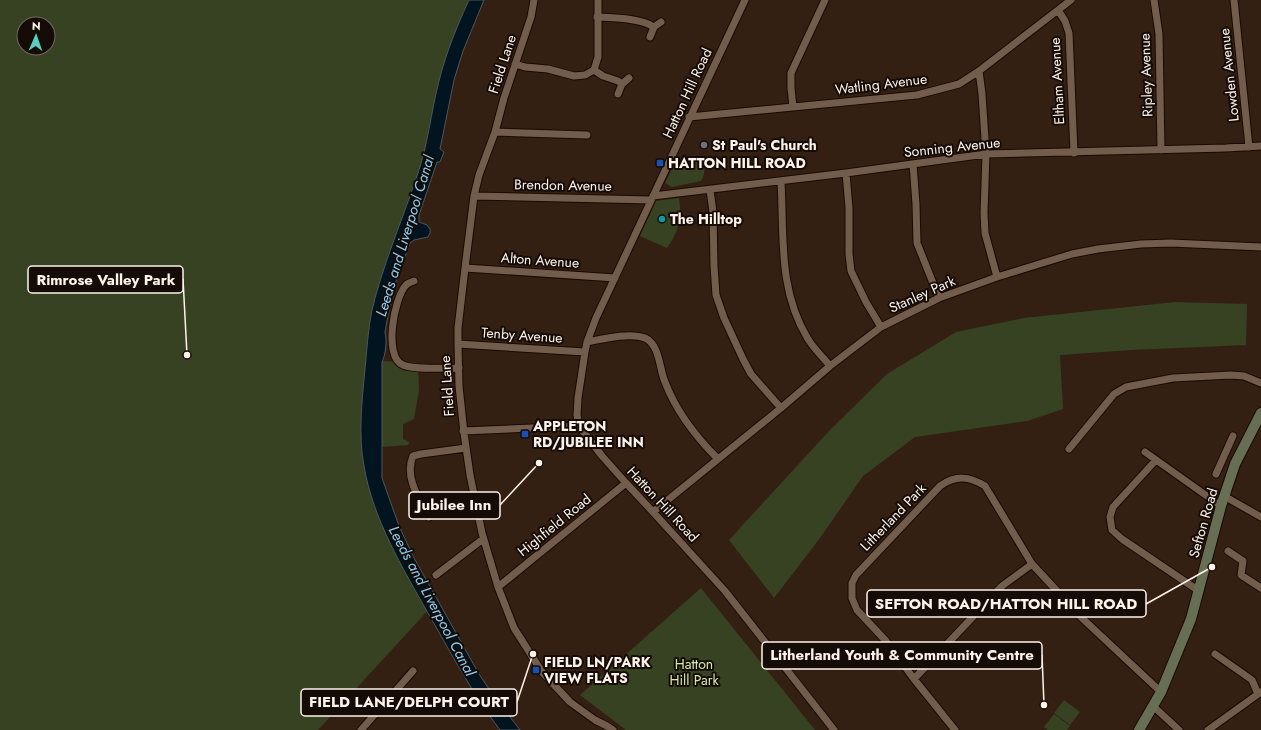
<svg xmlns="http://www.w3.org/2000/svg" width="1261" height="730" viewBox="0 0 1261 730" font-family="Jost,sans-serif">
	<rect width="100%" height="100%" fill="#342012"/>
	<path fill="#374222" fill-rule="evenodd" d="M 0,0 L 476,0 L 381,302 L 372,469 L 432,606 L 318,730 L 0,730 ZM 24,24 L 48,24 L 48,48 L 24,48 Z
		M 697,156 L 704,159 C 705,167 705,175 701,181 L 672,187 L 665,183 L 674,165 L 689,165 Z
		M 679,198 C 682,218 679,231 667,248 L 640,236 L 656,201 Z
		M 1175,302 L 1247,304 L 1246,345 L 1131,350 L 1060,355 L 1063,409 L 1027,421 L 915,437 L 863,476 L 820,538 L 774,598 L 729,540 L 830,430 L 887,374 L 956,332 L 1024,318 Z
		M 382,361 L 418,363 L 419,390 L 414,419 L 403,424 L 403,439 L 409,442 L 408,445 L 382,447 Z
		M 701,588 L 815,730 L 626,730 L 580,695 Z
		M 1064,700 L 1080,712 L 1070,725 L 1054,713 Z
		M 1054,714 L 1070,726 L 1067,730 L 1048,730 L 1044,727 Z"/>
	<path fill="#01141f" stroke="#4d575c" d="M 469,0 L 484,0 L 463,51 L 454,80 L 440,149 L 444,152 L 440,162 L 437,162 L 419,215 L 419,222 L 427,225 L 430,229 L 430,233 L 428,237 L 414,240 L 410,243 L 396,281 L 391,299 L 385,332 C 387,340 386,354 382,362 L 382,478 L 399,526 L 414,558 L 479,674 L 491,692 L 520,730 L 500,730 C 472,693 451,653 428,613 C 402,567 373,519 364,466 C 358,434 362,401 365,369 C 367,349 368,329 372,310 C 383,264 402,221 417,176 C 428,145 431,112 439,81 C 446,53 457,26 469,0 Z"/>
	<g fill="none" stroke-linecap="round" stroke-linejoin="round">
		<defs>
			<path id="street" d="M 534,0 L 531,17 L 504,98 L 495,132 L 479,175 L 474,196 L 465,268 L 458,328 L 458,344 L 459,386 L 464,433 L 470,475 L 482,533 L 498,587 L 514,628 L 542,672 L 570,702 L 595,720 L 607,726 L 613,730
				M 745,0 L 596,318 L 587,342 L 585,352 L 578,398 L 577,415 L 579,426 L 602,456 L 626,483 L 653,512 L 725,591 L 834,730
				M 1154,0 L 1159,34 L 1161,150
				M 1234,0 L 1249,147
				M 1058,10 L 1065,21 L 1069,33 L 1074,153
				M 597,17 C 614,18 640,18 654,27
				M 650,37 L 654,27 L 661,22
				M 515,64 L 525,67 L 548,69 L 574,76 L 585,75 L 594,70 L 598,57 L 598,0
				M 594,70 L 603,76 L 618,81 L 622,84
				M 979,71 L 982,94 L 986,154 L 984,213 L 985,233 L 997,277
				M 618,94 L 622,84 L 629,78
				M 793,107 L 791,88 L 791,73 L 825,0
				M 689,117 L 917,95 L 959,84 L 979,71 L 1071,0
				M 495,132 L 587,135
				M 913,164 L 916,204 L 917,243 L 939,298
				M 846,173 L 849,208 L 849,254 L 851,271 L 866,302 L 881,327
				M 781,181 C 784,236 778,290 808,339 C 814,349 823,357 830,366
				M 710,190 L 713,212 L 714,266 L 716,295 L 724,318 L 743,359 L 751,374 L 781,408
				M 474,196 L 651,200
				M 653,196 L 846,173 L 986,154 L 1226,148 L 1261,146
				M 465,268 L 615,278
				M 414,281 C 411,282 408,283 406,285 C 394,298 383,357 403,365 C 413,370 446,368 459,368
				M 587,342 C 602,339 630,332 645,338 C 660,345 659,368 665,382 C 676,411 696,437 718,459
				M 458,344 L 585,352
				M 463,431 L 579,426
				M 1069,449 L 1114,394 L 1126,387 L 1173,378 L 1231,375 L 1244,376 L 1261,383
				M 1145,452 L 1221,506
				M 1156,460 L 1113,507 L 1110,517 L 1112,530 L 1122,539 L 1199,591
				M 1216,474 L 1233,436
				M 1224,496 L 1261,517
				M 653,512 L 781,408 L 830,366 L 881,327 L 939,298 L 997,277 L 1072,254 L 1098,249 L 1141,244 L 1171,243 L 1261,247
				M 429,517 C 419,498 404,477 413,456 L 421,454 L 466,448
				M 1228,551 L 1243,561 L 1241,575 L 1261,588
				M 436,575 L 483,539
				M 498,587 L 626,483
				M 1215,654 L 1252,680 L 1258,694
				M 914,679 L 1002,586 L 1032,564
				M 1153,706 L 1179,730
				M 361,730 L 413,671
				M 955,730 L 914,679 L 886,641 L 857,610 L 852,598 L 852,583 L 856,575 L 940,486 C 956,475 969,476 985,486 L 1032,564 L 1083,619 L 1161,692
				M 1208,730 L 1261,692"/>
			<path id="secondary" d="M 1139,730 L 1161,692 L 1191,619 L 1221,506 L 1235,464 L 1261,413"/>
		</defs>
		<use href="#street" stroke="#1b0901" stroke-width="9"/>
		<use href="#secondary" stroke="#1b0901" stroke-width="12"/>
		<use href="#street" stroke="#725c4c" stroke-width="7"/>
		<use href="#secondary" stroke="#666f53" stroke-width="10"/>
	</g>
	<circle fill="#6b7280" stroke="#150c07" stroke-width="1.5" cx="704" cy="145" r="4"/>
	<g fill="#1a4fb4" stroke="#150c07" stroke-width="1.5">
		<rect x="656" y="159" width="8" height="8" rx="2"/>
		<rect x="521" y="430" width="8" height="8" rx="2"/>
		<rect x="532" y="666" width="8" height="8" rx="2"/>
	</g>
	<circle fill="#0f9aa8" stroke="#150c07" stroke-width="1.5" cx="662" cy="219" r="4"/>
	<g text-anchor="middle" dominant-baseline="central" stroke-width="4" stroke-linejoin="round" paint-order="stroke">
		<g font-size="14" fill="#fef3eb" stroke="#150c07">
			<text transform="translate(502 64) rotate(-72)">Field Lane</text>
			<text transform="translate(1146 75) rotate(-92)">Ripley Avenue</text>
			<text transform="translate(1229 75) rotate(-96)">Lowden Avenue</text>
			<text transform="translate(1057 81) rotate(-93)">Eltham Avenue</text>
			<text transform="translate(881 84) rotate(-7)">Watling Avenue</text>
			<text transform="translate(687 93) rotate(-65)">Hatton Hill Road</text>
			<text transform="translate(952 147) rotate(-6)">Sonning Avenue</text>
			<text transform="translate(563 185) rotate(1)">Brendon Avenue</text>
			<text transform="translate(540 260) rotate(4)">Alton Avenue</text>
			<text transform="translate(922 294) rotate(-24)">Stanley Park</text>
			<text transform="translate(522 335) rotate(4)">Tenby Avenue</text>
			<text transform="translate(447 386) rotate(-94)">Field Lane</text>
			<text transform="translate(663 504) rotate(47)">Hatton Hill Road</text>
			<text transform="translate(893 517) rotate(-46)">Litherland Park</text>
			<text transform="translate(1203 523) rotate(-74)">Sefton Road</text>
			<text transform="translate(554 525) rotate(-39)">Highfield Road</text>
		</g>
		<g font-size="14" font-weight="bold" fill="#fef3eb" stroke="#150c07" text-anchor="start">
			<text x="712" y="145">St Paul's Church</text>
			<text x="668" y="163">HATTON HILL ROAD</text>
			<text x="670" y="219">The Hilltop</text>
			<text x="533" y="426">APPLETON<tspan x="533" dy="16">RD/JUBILEE INN</tspan></text>
			<text x="544" y="662">FIELD LN/PARK<tspan x="544" dy="16">VIEW FLATS</tspan></text>
		</g>
		<g font-size="14" fill="#d3eaa9" stroke="#150c07">
			<text x="694" y="664">Hatton<tspan x="694" dy="16">Hill Park</tspan></text>
		</g>
		<g font-size="15" font-style="italic" fill="#89cdf4" stroke="#150c07">
			<text transform="translate(405 236) rotate(-73)">Leeds and Liverpool Canal</text>
			<text transform="translate(432 601) rotate(62)">Leeds and Liverpool Canal</text>
		</g>
	</g>
	<path fill="none" stroke="#fef3eb" stroke-width="1.5" d="M187 355L183 279M539 463L500 505M1212 567L1146 604M1044 705L1042 655M533 654L517 702"/>
	<g fill="#fef3eb" stroke="#150c07" stroke-width="1.5">
		<circle cx="187" cy="355" r="4"/>
		<circle cx="539" cy="463" r="4"/>
		<circle cx="1212" cy="567" r="4"/>
		<circle cx="1044" cy="705" r="4"/>
		<circle cx="533" cy="654" r="4"/>
	</g>
	<g fill="#150c07" stroke="#fef3eb" stroke-width="1.5">
		<rect x="28" y="266" width="155" height="27" rx="4"/>
		<rect x="409" y="492" width="91" height="27" rx="4"/>
		<rect x="867" y="590" width="279" height="27" rx="4"/>
		<rect x="762" y="642" width="280" height="27" rx="4"/>
		<rect x="301" y="689" width="216" height="27" rx="4"/>
	</g>
	<g font-size="15" text-anchor="middle" font-weight="bold" fill="#fef3eb">
		<text x="106" y="285">Rimrose Valley Park</text>
		<text x="454" y="510">Jubilee Inn</text>
		<text x="1006" y="609">SEFTON ROAD/HATTON HILL ROAD</text>
		<text x="902" y="660">Litherland Youth &amp; Community Centre</text>
		<text x="409" y="707">FIELD LANE/DELPH COURT</text>
	</g>
	<g transform="translate(36 36) rotate(2)"><circle r="19" fill="#150c07" stroke="#726862"/>
	<path d="M0-3L7 15L0 10L-7 15Z" fill="#58cec0"/>
	<text y="-6" font-size="11" font-weight="bold" text-anchor="middle" fill="#fef3eb">N</text>
	</g>
</svg>
